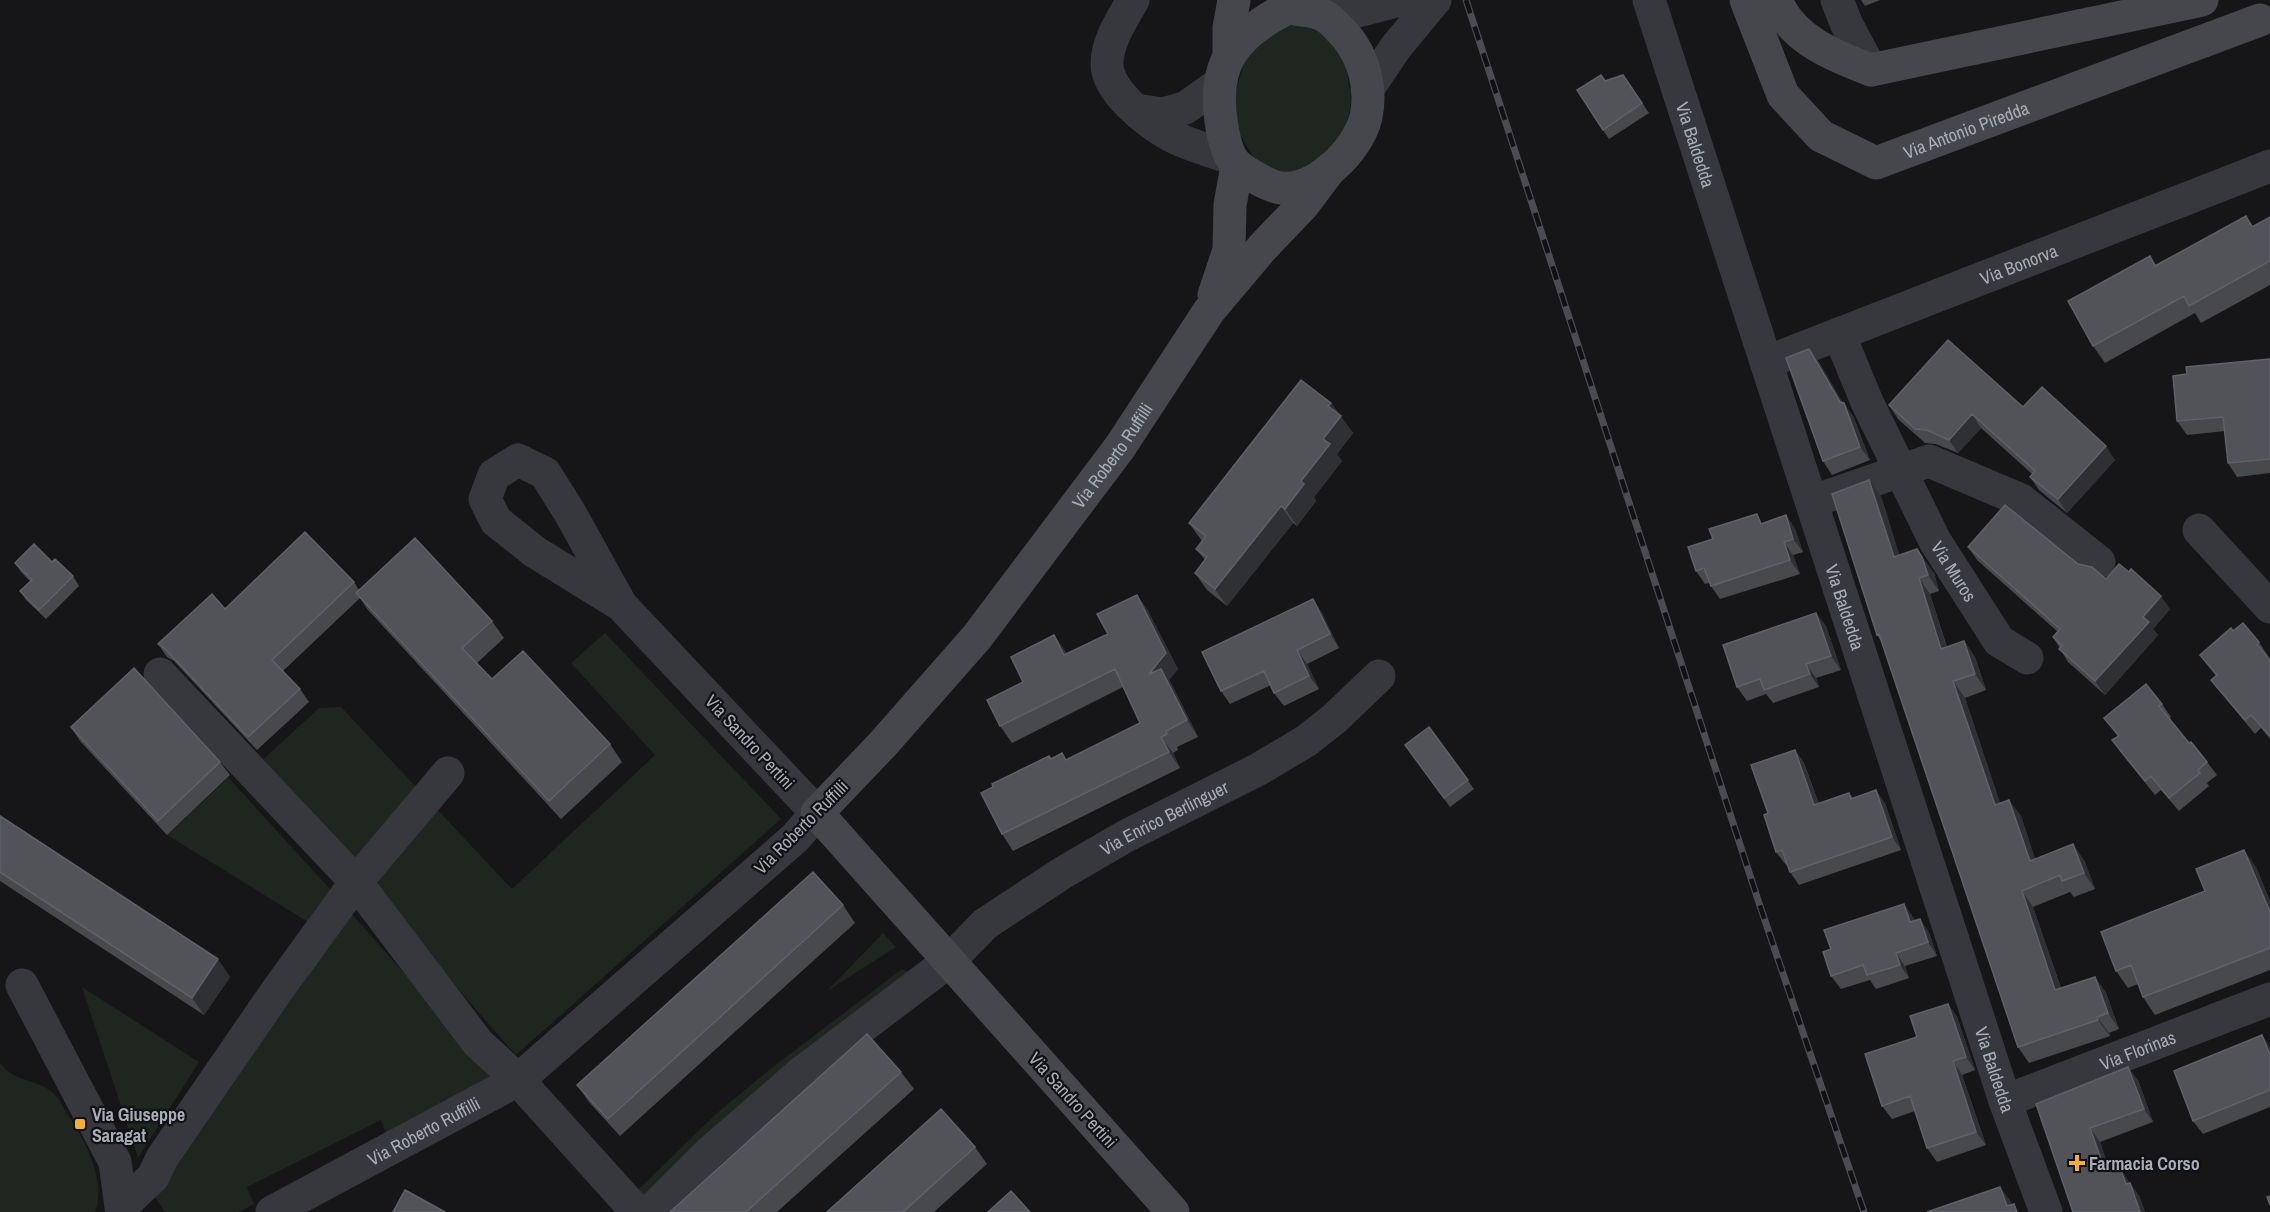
<svg xmlns="http://www.w3.org/2000/svg" width="2270" height="1212" viewBox="0 0 2270 1212" font-family="'Archivo Narrow',sans-serif">
	<rect width="100%" height="100%" fill="#161618"/>
	<path fill="#1e261f" d="M 1296,24 L 1325,34 L 1345,58 L 1351,100 L 1349,115 L 1341,139 L 1321,162 L 1296,172 L 1274,172 L 1255,160 L 1238,131 L 1233,99 L 1246,58 L 1274,30 Z
		M 605,633 L 781,819 L 516,1055 L 370,889 L 432,804 L 512,889 L 655,755 L 571,663 Z
		M 341,707 L 421,792 L 358,877 L 257,765 L 319,708 Z
		M 227,776 L 340,900 L 313,925 L 167,835 L 224,782 Z
		M 350,912 L 496,1077 L 386,1134 L 381,1120 L 247,1187 L 254,1204 L 239,1212 L 165,1212 L 153,1194 Z
		M 883,933 L 896,947 L 827,991 Z
		M 902,969 L 914,974 L 647,1201 L 638,1190 L 717,1113 L 769,1070 Z
		M 82,987 L 199,1062 L 138,1158 Z
		M 0,1063 C 3,1066 7,1071 10,1073 C 25,1082 44,1082 56,1096 C 60,1100 63,1107 66,1112 C 84,1138 107,1179 95,1212 L 0,1212 Z"/>
	<g fill="none" stroke-linecap="round" stroke-linejoin="round">
		<g stroke="#37383d" stroke-width="33">
			<path d="M 1133,0 C 1122,20 1107,41 1107,64 C 1107,91 1148,123 1170,135 C 1188,145 1211,151 1231,158"/>
			<path id="s1" d="M 1649,0 L 2005,1101 L 2046,1212"/>
			<path d="M 1837,0 L 1847,25 L 1871,70"/>
			<path d="M 1326,16 L 1346,14 L 1400,0"/>
			<path d="M 1367,90 L 1396,47 L 1435,0"/>
			<path d="M 1136,110 L 1163,114 L 1185,108 L 1219,84"/>
			<path id="s2" d="M 1839,334 L 1867,402 L 1935,541 L 1999,641 L 2027,658"/>
			<path id="s3" d="M 1767,362 L 2270,166"/>
			<path d="M 1828,496 L 1929,461 L 2021,500 L 2099,562"/>
			<path d="M 2199,530 L 2270,607"/>
			<path d="M 160,674 L 356,882 L 478,1043 L 518,1080 L 637,1212"/>
			<path d="M 22,985 L 115,1162 L 121,1207 L 153,1177 L 162,1158 L 276,992 L 356,882 L 448,773"/>
			<path id="s4" d="M 2005,1101 L 2270,999"/>
			<path id="s5" d="M 272,1212 L 518,1080 L 795,838 L 817,813 L 621,605 L 535,552 L 496,521 L 485,499 L 494,475 L 518,460 L 545,473 L 570,513 L 621,605"/>
			<path id="s6" d="M 650,1212 L 709,1153 L 800,1074 L 949,961 L 985,924 L 1064,872 L 1126,836 L 1259,769 L 1306,741 L 1334,719 L 1379,676"/>
		</g>
		<g stroke="#45474d" stroke-width="33">
			<path id="s7" d="M 1746,0 L 1783,95 L 1821,136 L 1876,163 L 2260,20"/>
			<path d="M 1776,0 C 1791,39 1834,56 1871,70 L 2202,0"/>
			<path d="M 1287,8 C 1298,10 1316,10 1326,17 C 1333,21 1340,30 1346,36 C 1364,58 1372,88 1366,117 C 1358,150 1317,191 1281,188 C 1270,187 1244,172 1237,165 C 1228,157 1224,139 1222,127 C 1211,65 1233,36 1287,8 Z"/>
			<path d="M 1229,57 L 1229,28 L 1234,0"/>
			<path d="M 1214,295 L 1229,250 L 1230,205 L 1237,166"/>
			<path id="s8" d="M 1173,1212 L 817,813 L 882,745 L 977,637 L 1120,447 L 1209,311 L 1262,248 L 1303,205 L 1330,169"/>
		</g>
		<defs>
			<path id="rail" d="M 1466,0 L 1759,903 L 1864,1212"/>
		</defs>
		<use href="#rail" stroke="#4a4c52" stroke-width="7"/>
		<use href="#rail" stroke="#111113" stroke-width="4.5" stroke-dasharray="14" stroke-linecap="butt"/>
	</g>
	<path fill="#47494d" d="M 1861,0 L 1880,0 L 1865,6 Z
		M 1623,75 L 1649,113 L 1609,139 L 1577,90 Z
		M 2246,216 L 2253,226 L 2270,217 L 2270,285 L 2201,323 L 2195,313 L 2105,363 L 2093,346 L 2150,256 L 2156,265 Z
		M 1809,349 L 1819,362 L 1842,402 L 1853,416 L 1870,460 L 1832,475 L 1823,461 Z
		M 2270,359 L 2270,473 L 2237,477 L 2228,463 L 2225,431 L 2187,435 L 2177,421 L 2187,374 Z
		M 1331,403 L 1353,433 L 1337,454 L 1342,461 L 1314,497 L 1316,501 L 1297,526 L 1293,523 L 1227,606 L 1207,590 L 1195,573 L 1205,560 L 1196,549 L 1202,541 L 1189,523 Z
		M 1889,405 L 2023,407 L 2115,460 L 2067,513 L 2039,490 L 2030,477 L 2032,474 L 1981,428 L 1958,453 L 1936,444 L 1925,443 L 1898,419 Z
		M 1881,496 L 1899,555 L 1934,573 L 1939,591 L 1930,594 L 1947,647 L 1964,641 L 1975,657 L 1986,690 L 1965,698 L 2000,803 L 2021,816 L 2035,859 L 2084,860 L 2095,889 L 2074,897 L 2070,892 L 2033,907 L 2061,988 L 2095,977 L 2106,993 L 2119,1029 L 2109,1033 L 2110,1036 L 2029,1063 L 2018,1047 L 1881,641 L 1877,635 Z
		M 1786,515 L 1795,529 L 1803,552 L 1793,555 L 1800,574 L 1720,599 L 1711,586 L 1709,583 L 1705,584 L 1696,571 L 1764,523 Z
		M 1968,547 L 2078,564 L 2106,579 L 2170,609 L 2153,629 L 2158,635 L 2105,695 L 2068,662 L 2053,637 L 2058,632 L 1977,560 Z
		M 52,562 L 73,576 L 79,586 L 46,619 L 26,600 L 20,591 L 30,581 L 21,572 L 15,563 Z
		M 354,582 L 359,590 L 492,621 L 504,638 L 477,663 L 492,679 L 610,744 L 622,762 L 561,819 L 368,610 L 360,598 L 283,671 L 300,689 L 309,702 L 257,750 L 174,661 L 167,657 L 158,644 L 225,609 Z
		M 1137,595 L 1148,611 L 1178,669 L 1169,680 L 1172,685 L 1198,737 L 1177,747 L 1178,750 L 1173,753 L 1180,768 L 1013,851 L 1002,834 L 1051,758 L 1067,760 L 1140,723 L 1123,687 L 1012,743 L 1000,726 L 1023,682 L 1054,635 L 1067,654 L 1108,634 Z
		M 1313,599 L 1322,613 L 1339,648 L 1307,664 L 1319,689 L 1284,706 L 1274,693 L 1271,685 L 1230,704 L 1221,691 Z
		M 1816,613 L 1826,626 L 1841,670 L 1816,678 L 1819,687 L 1773,703 L 1766,694 L 1747,701 L 1737,687 Z
		M 2233,631 L 2259,642 L 2268,656 L 2267,657 L 2270,660 L 2270,739 L 2261,728 L 2255,734 L 2221,693 L 2211,680 L 2216,676 L 2200,655 Z
		M 2162,704 L 2171,717 L 2169,719 L 2189,743 L 2207,762 L 2217,775 L 2207,783 L 2209,786 L 2179,811 L 2161,790 L 2155,795 L 2122,754 L 2112,740 L 2118,736 L 2104,718 Z
		M 71,727 L 220,762 L 230,775 L 167,835 L 80,741 Z
		M 1429,727 L 1474,789 L 1450,807 L 1405,745 Z
		M 1795,750 L 1804,763 L 1819,804 L 1849,793 L 1853,798 L 1885,803 L 1901,850 L 1799,885 L 1790,872 L 1787,864 L 1786,865 L 1776,852 L 1768,813 Z
		M 0,816 L 230,977 L 204,1015 L 0,881 Z
		M 2256,867 L 2270,901 L 2270,970 L 2155,1015 L 2143,997 L 2138,984 L 2128,988 L 2116,971 L 2205,891 Z
		M 843,905 L 855,923 L 620,1136 L 589,1102 L 577,1085 Z
		M 1913,917 L 1915,921 L 1920,919 L 1929,933 L 1937,956 L 1905,966 L 1909,978 L 1876,989 L 1870,980 L 1841,989 L 1831,976 L 1831,949 Z
		M 1948,1004 L 1957,1017 L 1975,1070 L 1962,1075 L 1986,1145 L 1937,1162 L 1927,1148 L 1915,1111 L 1892,1119 L 1882,1106 L 1917,1037 Z
		M 2270,1047 L 2270,1107 L 2203,1134 L 2193,1121 Z
		M 901,1072 L 914,1089 L 777,1212 L 670,1212 Z
		M 2138,1080 L 2153,1122 L 2100,1142 L 2110,1172 L 2130,1183 L 2139,1196 L 2145,1212 L 2073,1212 L 2036,1104 Z
		M 975,1147 L 987,1164 L 934,1212 L 827,1212 Z"/>
	<path fill="#2f3033" d="M 1809,349 L 1819,362 L 1846,408 L 1844,403 L 1853,416 L 1870,460 L 1860,447 L 1840,402 Z
		M 1331,403 L 1353,433 L 1337,454 L 1342,461 L 1314,497 L 1316,501 L 1297,526 L 1285,509 L 1301,481 L 1328,406 Z
		M 1972,414 L 1981,428 L 1958,453 L 1949,440 Z
		M 2106,446 L 2115,460 L 2067,513 L 2058,499 Z
		M 1869,480 L 1881,496 L 1905,573 L 1894,557 Z
		M 1281,506 L 1293,523 L 1227,606 L 1215,589 Z
		M 1786,515 L 1795,529 L 1803,552 L 1793,539 Z
		M 1784,542 L 1793,555 L 1800,574 L 1790,560 Z
		M 1917,549 L 1934,573 L 1939,591 L 1928,575 Z
		M 1919,578 L 1930,594 L 1952,665 L 1941,649 Z
		M 1137,595 L 1148,611 L 1178,669 L 1169,680 L 1172,685 L 1198,737 L 1187,720 L 1149,674 Z
		M 2161,596 L 2170,609 L 2153,629 L 2158,635 L 2105,695 L 2095,681 L 2143,617 Z
		M 1313,599 L 1322,613 L 1339,648 L 1330,634 Z
		M 1816,613 L 1826,626 L 1841,670 L 1831,656 Z
		M 1054,635 L 1065,652 L 1075,672 L 1064,655 Z
		M 1964,641 L 1975,657 L 1986,690 L 1975,674 Z
		M 1297,650 L 1307,664 L 1319,689 L 1309,676 Z
		M 1806,664 L 1816,678 L 1819,687 L 1810,674 Z
		M 1953,681 L 1965,698 L 2006,821 L 1995,805 Z
		M 1161,737 L 1173,753 L 1180,768 L 1169,752 Z
		M 1795,750 L 1804,763 L 1824,819 L 1814,805 Z
		M 1876,790 L 1885,803 L 1901,850 L 1892,837 Z
		M 2009,800 L 2021,816 L 2041,877 L 2030,861 Z
		M 2073,844 L 2084,860 L 2095,889 L 2084,873 Z
		M 2244,850 L 2256,867 L 2270,901 L 2270,913 Z
		M 2022,891 L 2033,907 L 2067,1006 L 2055,990 Z
		M 1904,904 L 1913,917 L 1920,936 L 1910,922 Z
		M 1920,919 L 1929,933 L 1937,956 L 1928,942 Z
		M 1896,953 L 1905,966 L 1909,978 L 1900,965 Z
		M 218,959 L 230,977 L 204,1015 L 192,998 Z
		M 2095,977 L 2106,993 L 2119,1029 L 2108,1013 Z
		M 1948,1004 L 1957,1017 L 1975,1070 L 1966,1057 Z
		M 2097,1017 L 2109,1033 L 2110,1036 L 2098,1020 Z
		M 2262,1035 L 2270,1047 L 2270,1055 Z
		M 1953,1061 L 1962,1075 L 1986,1145 L 1976,1132 Z
		M 2128,1067 L 2138,1080 L 2153,1122 L 2144,1109 Z
		M 2090,1128 L 2100,1142 L 2116,1187 L 2106,1173 Z
		M 2120,1168 L 2129,1182 L 2135,1197 L 2126,1184 Z
		M 2130,1183 L 2139,1196 L 2145,1212 L 2140,1212 Z
		M 2000,1187 L 2010,1200 L 2014,1212 L 2007,1206 Z"/>
	<path fill="#525359" stroke="#5f6168" stroke-width="1.5" d="M 1601,75 L 1605,81 L 1623,75 L 1642,103 L 1603,130 L 1577,90 Z
		M 2246,216 L 2252,227 L 2270,217 L 2270,261 L 2189,306 L 2184,296 L 2093,346 L 2068,301 L 2150,256 L 2155,266 Z
		M 1948,340 L 2023,407 L 2042,387 L 2106,446 L 2058,499 L 2030,477 L 2035,471 L 1972,414 L 1949,440 L 1927,430 L 1915,429 L 1889,405 Z
		M 1809,349 L 1840,402 L 1844,403 L 1860,447 L 1823,461 L 1786,358 Z
		M 2270,359 L 2270,459 L 2228,463 L 2223,417 L 2177,421 L 2173,376 L 2187,374 L 2186,367 Z
		M 1301,380 L 1331,403 L 1328,406 L 1341,416 L 1323,439 L 1330,444 L 1301,481 L 1304,484 L 1285,509 L 1281,506 L 1215,589 L 1195,573 L 1207,557 L 1196,549 L 1206,536 L 1189,523 Z
		M 1869,480 L 1894,557 L 1917,549 L 1922,557 L 1928,575 L 1919,578 L 1941,649 L 1964,641 L 1975,674 L 1953,681 L 1995,805 L 2009,800 L 2030,861 L 2073,844 L 2084,873 L 2062,881 L 2060,875 L 2022,891 L 2055,990 L 2095,977 L 2108,1013 L 2097,1017 L 2098,1020 L 2018,1047 L 1879,634 L 1877,635 L 1832,494 Z
		M 2005,505 L 2078,564 L 2092,567 L 2106,579 L 2119,564 L 2129,572 L 2131,569 L 2161,596 L 2143,617 L 2149,622 L 2095,681 L 2059,649 L 2062,646 L 2053,637 L 2060,629 L 1968,547 Z
		M 1757,514 L 1761,524 L 1786,515 L 1793,539 L 1784,542 L 1790,560 L 1711,586 L 1704,568 L 1696,571 L 1688,547 L 1713,539 L 1709,529 Z
		M 305,532 L 354,582 L 272,660 L 300,689 L 248,737 L 164,648 L 158,644 L 212,594 L 225,609 Z
		M 415,538 L 492,621 L 462,648 L 492,679 L 523,651 L 610,744 L 549,801 L 356,593 Z
		M 34,544 L 52,562 L 55,559 L 73,576 L 39,610 L 20,591 L 32,580 L 15,563 Z
		M 1137,595 L 1166,653 L 1149,674 L 1161,669 L 1187,720 L 1166,731 L 1167,734 L 1161,737 L 1169,752 L 1002,834 L 981,793 L 993,787 L 992,784 L 1049,756 L 1051,759 L 1062,753 L 1066,760 L 1140,723 L 1115,669 L 1000,726 L 987,700 L 1023,682 L 1011,657 L 1054,635 L 1064,655 L 1108,634 L 1097,614 Z
		M 1313,599 L 1330,634 L 1297,650 L 1309,676 L 1274,693 L 1264,671 L 1221,691 L 1202,652 Z
		M 1816,613 L 1831,656 L 1806,664 L 1810,674 L 1764,690 L 1760,679 L 1737,687 L 1723,645 Z
		M 2243,623 L 2259,642 L 2257,645 L 2270,660 L 2270,736 L 2251,715 L 2245,720 L 2211,680 L 2217,675 L 2200,655 L 2231,628 L 2233,631 Z
		M 134,668 L 220,762 L 158,821 L 71,727 Z
		M 2146,684 L 2162,704 L 2159,706 L 2189,743 L 2191,742 L 2207,762 L 2198,770 L 2200,773 L 2169,798 L 2151,776 L 2145,781 L 2112,740 L 2119,736 L 2104,718 Z
		M 1429,727 L 1468,780 L 1444,798 L 1405,745 Z
		M 1795,750 L 1814,805 L 1849,793 L 1851,799 L 1876,790 L 1892,837 L 1790,872 L 1782,850 L 1776,852 L 1764,815 L 1768,813 L 1751,765 Z
		M 0,816 L 218,959 L 192,998 L 0,872 Z
		M 2244,850 L 2270,912 L 2270,948 L 2143,997 L 2131,965 L 2116,971 L 2101,932 L 2205,891 L 2196,869 Z
		M 813,872 L 843,905 L 608,1119 L 577,1085 Z
		M 1904,904 L 1910,922 L 1920,919 L 1928,942 L 1896,953 L 1900,965 L 1867,975 L 1863,965 L 1831,976 L 1823,952 L 1831,949 L 1824,930 Z
		M 1948,1004 L 1966,1057 L 1953,1061 L 1976,1132 L 1927,1148 L 1910,1096 L 1882,1106 L 1865,1054 L 1917,1037 L 1910,1016 Z
		M 867,1034 L 901,1072 L 746,1212 L 670,1212 Z
		M 2262,1035 L 2270,1055 L 2270,1090 L 2193,1121 L 2174,1071 Z
		M 2128,1067 L 2144,1109 L 2090,1128 L 2106,1173 L 2120,1168 L 2126,1184 L 2130,1183 L 2140,1212 L 2073,1212 L 2036,1104 Z
		M 941,1109 L 975,1147 L 903,1212 L 827,1212 Z
		M 2000,1187 L 2007,1206 L 2014,1204 L 2017,1212 L 1927,1212 Z
		M 405,1190 L 445,1212 L 393,1212 Z
		M 1011,1191 L 1030,1212 L 988,1212 Z
		M 2270,1196 L 2270,1205 L 2267,1197 Z"/>
	<g fill="#f2b134" stroke="#111113" stroke-width="2">
		<rect x="74" y="1118" width="12" height="12" rx="3"/>
		<path d="M2074 1154h6v6h6v6h-6v6h-6v-6h-6v-6h6z"/>
	</g>
	<g text-anchor="middle" dominant-baseline="central" stroke-width="4.5" stroke-linejoin="round" paint-order="stroke">
		<g font-size="18" fill="#a8adb8" stroke="#111113">
			<text stroke="none"><textPath href="#s7" startOffset="315">Via Antonio Piredda</textPath></text>
			<text stroke="none"><textPath href="#s1" startOffset="152">Via Baldedda</textPath></text>
			<text stroke="none"><textPath href="#s3" startOffset="270">Via Bonorva</textPath></text>
			<text stroke="none"><textPath href="#s8" startOffset="999">Via Roberto Ruffilli</textPath></text>
			<text stroke="none"><textPath href="#s2" startOffset="264">Via Muros</textPath></text>
			<text stroke="none"><textPath href="#s1" startOffset="638">Via Baldedda</textPath></text>
			<text transform="translate(750 742) rotate(47)">Via Sandro Pertini</text>
			<text stroke="none"><textPath href="#s6" startOffset="651">Via Enrico Berlinguer</textPath></text>
			<text transform="translate(801 827) rotate(-45)">Via Roberto Ruffilli</text>
			<text stroke="none"><textPath href="#s4" startOffset="142">Via Florinas</textPath></text>
			<text stroke="none"><textPath href="#s1" startOffset="1124">Via Baldedda</textPath></text>
			<text transform="translate(1073 1100) rotate(48)">Via Sandro Pertini</text>
			<text stroke="none"><textPath href="#s5" startOffset="172">Via Roberto Ruffilli</textPath></text>
		</g>
		<g font-size="18" font-weight="bold" fill="#a8adb8" stroke="#111113" text-anchor="start">
			<text x="92" y="1114">Via Giuseppe<tspan x="92" dy="21">Saragat</tspan></text>
			<text x="2089" y="1163">Farmacia Corso</text>
		</g>
	</g>
</svg>
